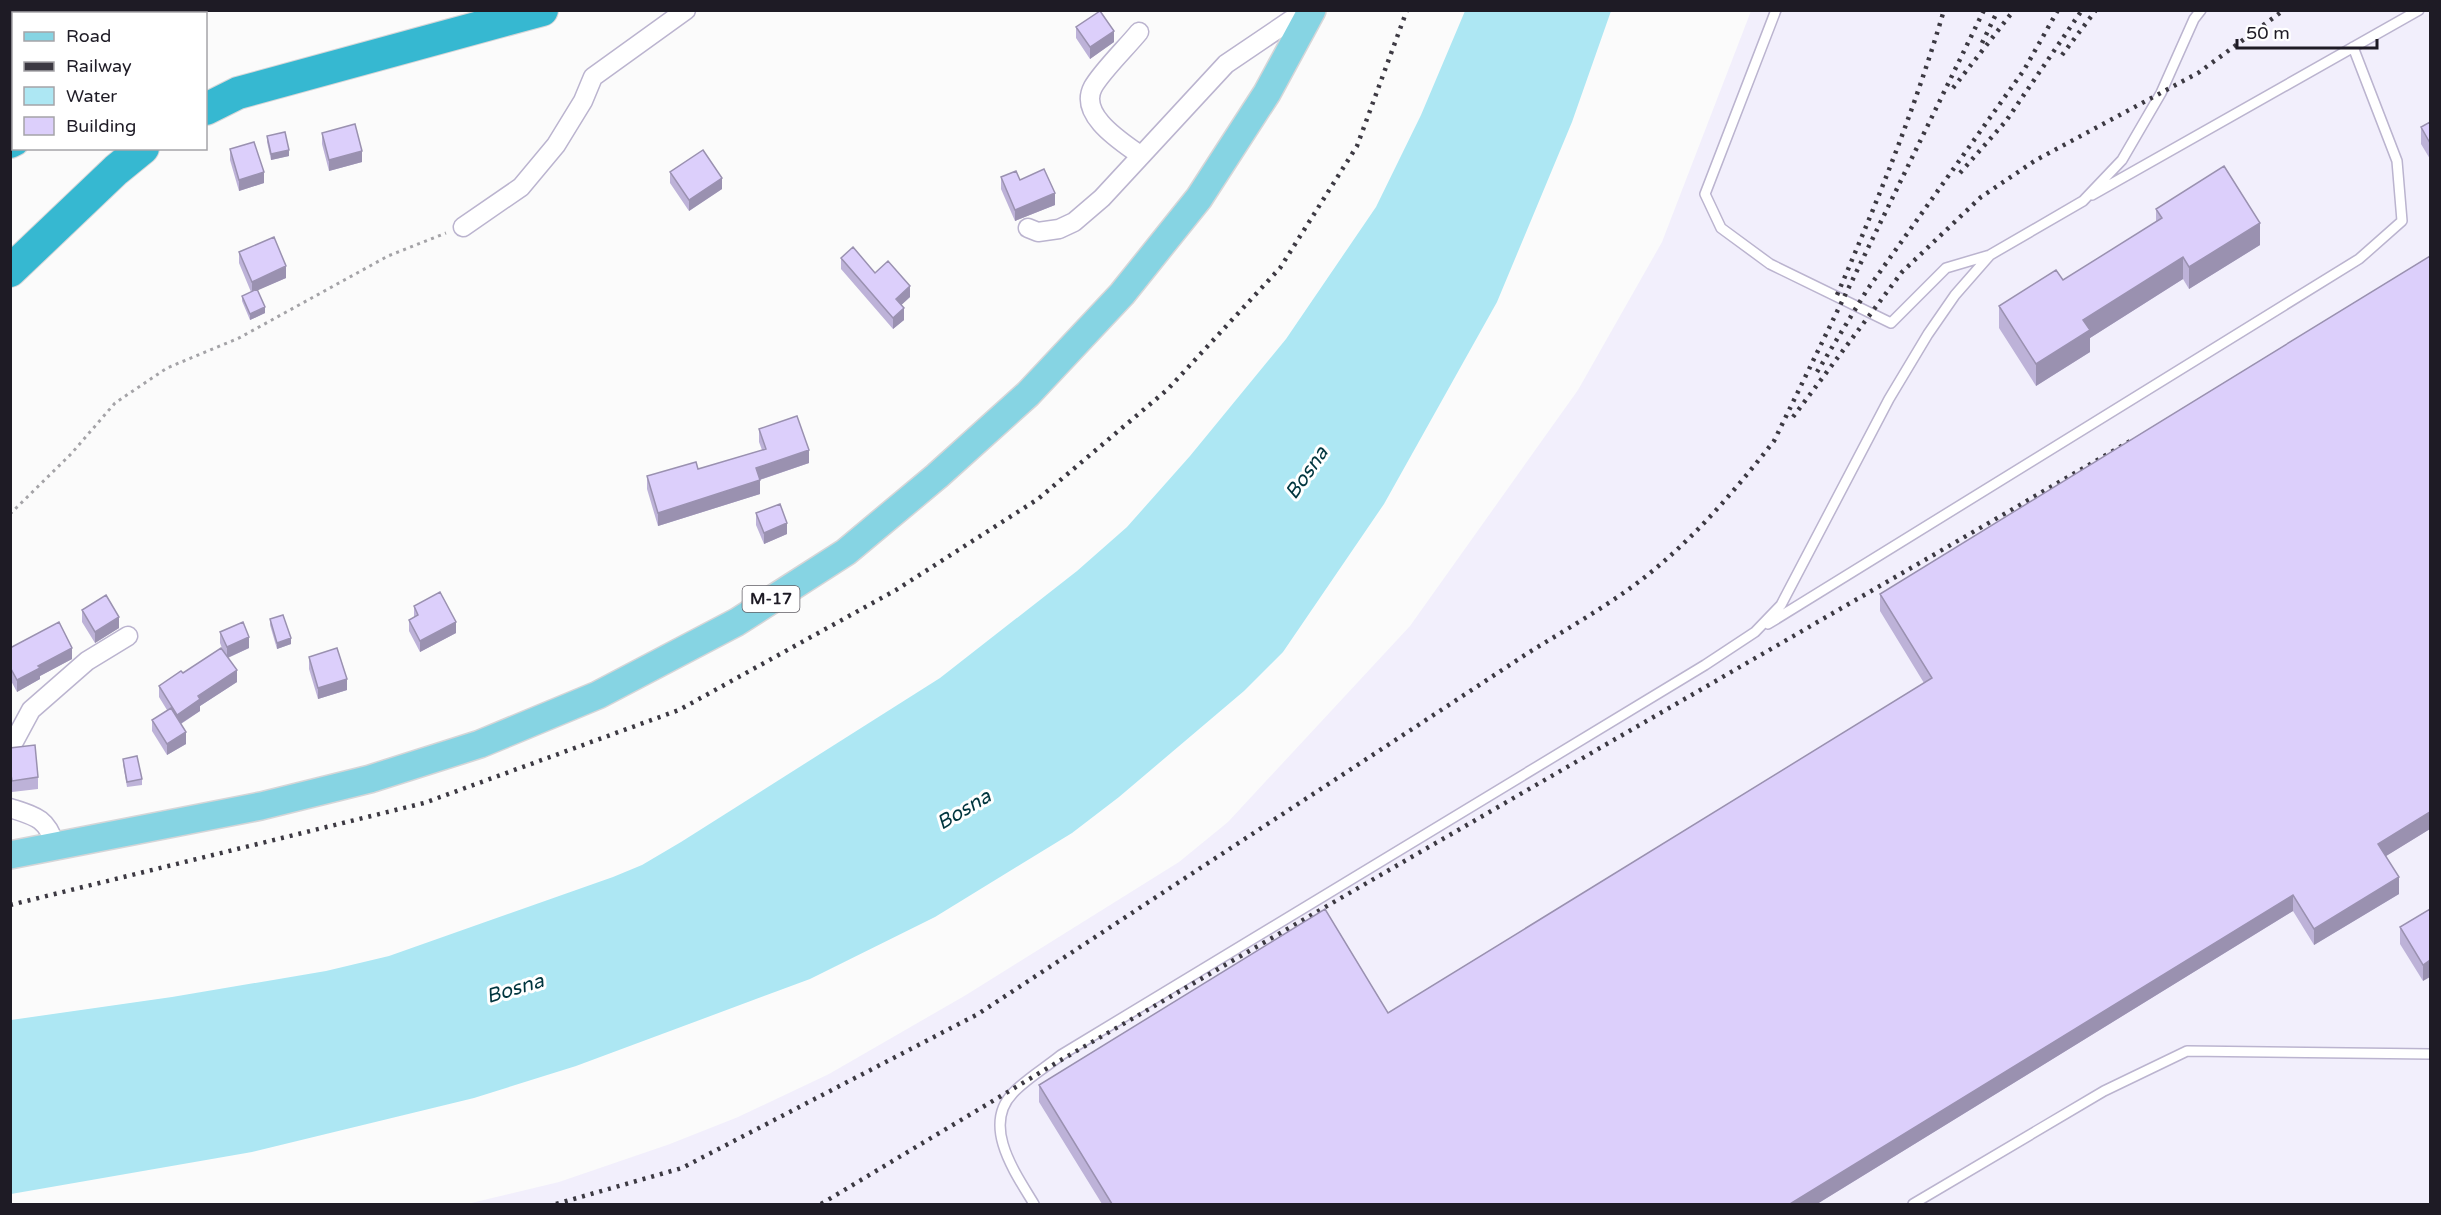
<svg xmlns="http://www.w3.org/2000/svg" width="2441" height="1215" viewBox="0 0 2441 1215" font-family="'Varela Round',sans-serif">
	<rect width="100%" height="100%" fill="#fbfbfb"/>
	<path fill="#f2effc" d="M 1751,11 L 2430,11 L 2430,1204 L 467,1204 L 559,1182 L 670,1144 L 738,1117 L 829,1074 L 966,995 L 1179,862 L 1228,822 L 1410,626 L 1578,390 L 1662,242 Z"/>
	<path fill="#ade7f3" d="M 1465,11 L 1611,11 L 1572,122 L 1497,302 L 1384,504 L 1283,652 L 1244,691 L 1119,797 L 1072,833 L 935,917 L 810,979 L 576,1066 L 474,1098 L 252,1152 L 11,1194 L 11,1020 L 172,997 L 326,971 L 389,956 L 613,877 L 642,865 L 681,842 L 940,678 L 1077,571 L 1127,527 L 1190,456 L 1286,339 L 1376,207 L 1421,115 Z"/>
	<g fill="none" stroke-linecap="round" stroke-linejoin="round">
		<defs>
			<path id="service" d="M 1776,10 L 1705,194 L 1721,228 L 1770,264 L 1891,323 L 1946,268 L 1990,255 L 2083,201 L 2122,160 L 2161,93 L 2194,19 L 2201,10
				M 2092,195 L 2419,10
				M 1768,624 L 2359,259 L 2402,221 L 2397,161 L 2353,47
				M 1034,1204 C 1016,1174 981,1126 1013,1093 C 1026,1079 1045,1068 1061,1055 L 1705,665 L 1755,632 L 1781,605 L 1889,399 L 1928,334 L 1955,295 L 1990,255
				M 1913,1204 L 2104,1091 L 2187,1051 L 2430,1054"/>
			<path id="minor" d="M 1139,32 C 1126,48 1102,71 1093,87 C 1078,115 1122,142 1140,155
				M 463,227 L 521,187 L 556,145 L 583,101 L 593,77 L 686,10
				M 1028,228 L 1038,232 L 1059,229 L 1074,222 L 1102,198 L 1226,64 L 1291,20 L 1303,27
				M 10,749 L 31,710 L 87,661 L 128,636
				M 10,808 C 35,816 47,818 55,845"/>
			<path id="primary" d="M 10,855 L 261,806 L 370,779 L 480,744 L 598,695 L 737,622 L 846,552 L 937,476 L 1028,394 L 1122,294 L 1199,198 L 1267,93 L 1312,10"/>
			<path id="motorway" d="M 20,14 L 23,10
				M 110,14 L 113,10
				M 146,14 L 149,10
				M 10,95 L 14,92
				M 206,109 L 238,93 L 542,10
				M 10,142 L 14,140
				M 10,271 L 116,170 L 143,148"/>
		</defs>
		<use href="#service" stroke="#bbb4cf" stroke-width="12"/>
		<use href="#minor" stroke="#bbb4cf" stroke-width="21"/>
		<use href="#primary" stroke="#d6d6d8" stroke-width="30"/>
		<use href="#motorway" stroke="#d6d6d8" stroke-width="34"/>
		<path stroke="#a4a3a7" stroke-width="3" stroke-dasharray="3 4.5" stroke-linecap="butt" d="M 10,514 L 71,454 L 115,403 L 167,368 L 239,338 L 388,256 L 446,233"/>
		<use href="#service" stroke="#fff" stroke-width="9"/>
		<use href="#minor" stroke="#fff" stroke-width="18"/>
		<use href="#primary" stroke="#86d4e3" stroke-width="27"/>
		<use href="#motorway" stroke="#36b8d1" stroke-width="32"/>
		<path stroke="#3c3942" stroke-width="4.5" stroke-dasharray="3 6" stroke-linecap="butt" d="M 1982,43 L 1998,10
			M 2062,55 L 2096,10
			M 1953,88 L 2014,10
			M 1960,173 L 2006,121 L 2082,10
			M 1837,295 C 1878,200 1915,109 1944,10
			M 1817,372 L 1867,290 L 2024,70 L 2058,10
			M 1793,417 L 1902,272 L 1981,197 L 2036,160 L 2198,73 L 2284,10
			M 10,905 L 424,803 L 679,710 L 896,590 L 1038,499 L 1168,389 L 1280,268 L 1357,146 L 1407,10
			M 556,1204 L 682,1168 L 978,1014 L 1528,653 C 1573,625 1622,598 1662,563 C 1704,527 1740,484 1774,441 L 1984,10
			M 821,1204 L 1061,1060 L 2132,440"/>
	</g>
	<path fill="#bdb2d8" d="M 1076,27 L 1114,42 L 1090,59 L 1076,38 Z
		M 2430,122 L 2430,159 L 2421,144 L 2421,127 Z
		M 322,133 L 362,162 L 329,171 L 322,144 Z
		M 267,136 L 289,156 L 271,160 L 267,142 Z
		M 230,149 L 264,183 L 239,191 L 230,160 Z
		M 670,172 L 722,189 L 689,211 L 670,183 Z
		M 1001,177 L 1020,180 L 1055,205 L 1015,221 L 1001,189 Z
		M 2156,209 L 2260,245 L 2189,289 L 2183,279 L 2090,338 L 2090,352 L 2036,386 L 1999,328 L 1999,306 L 2063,280 L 2156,222 Z
		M 239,252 L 286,278 L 257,290 L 265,313 L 250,320 L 242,301 L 242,296 L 251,292 L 239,263 Z
		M 2430,256 L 2430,829 L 2386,856 L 2399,894 L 2314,945 L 2293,911 L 1817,1204 L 1102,1204 L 1039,1102 L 1039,1085 L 1388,1013 L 1924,683 L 1880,611 L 1880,594 Z
		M 841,258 L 875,273 L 910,297 L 901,305 L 904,320 L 893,329 L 841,269 Z
		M 759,429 L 809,463 L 760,480 L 760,494 L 658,526 L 647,489 L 647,476 L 698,469 L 762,450 L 759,442 Z
		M 756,513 L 787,534 L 764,544 L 756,525 Z
		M 414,606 L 456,633 L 420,652 L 409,631 L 409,620 L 414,617 Z
		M 82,610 L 119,628 L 95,643 L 82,622 Z
		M 270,619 L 291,644 L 277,649 L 270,625 Z
		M 220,632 L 249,648 L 228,658 L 237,682 L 200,706 L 200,711 L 181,724 L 186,744 L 167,755 L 152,731 L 152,720 L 167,710 L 159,697 L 159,686 L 223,651 L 220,643 Z
		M 10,648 L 72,659 L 40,676 L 40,679 L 17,692 L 10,679 Z
		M 309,657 L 347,690 L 318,699 L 309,669 Z
		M 10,748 L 38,777 L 38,789 L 12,792 L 10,779 Z
		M 123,759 L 142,779 L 142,785 L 127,787 L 123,764 Z
		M 2430,909 L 2423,981 L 2400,944 L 2400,927 Z"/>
	<path fill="#9a91b0" d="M 1114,31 L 1114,42 L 1090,59 L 1090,47 Z
		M 289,150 L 289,156 L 271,160 L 271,154 Z
		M 362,151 L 362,162 L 329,171 L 329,160 Z
		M 264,172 L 264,183 L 239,191 L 239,180 Z
		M 722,178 L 722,189 L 689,211 L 689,200 Z
		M 1055,193 L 1055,205 L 1015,221 L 1015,210 Z
		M 2260,223 L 2260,245 L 2189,289 L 2189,267 Z
		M 2183,257 L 2183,279 L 2090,338 L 2090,352 L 2036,386 L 2036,364 L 2083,320 Z
		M 286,266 L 286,278 L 252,293 L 252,282 Z
		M 910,286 L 910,297 L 896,310 L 896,299 Z
		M 265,307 L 265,313 L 250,320 L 250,314 Z
		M 904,308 L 904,320 L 893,329 L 893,318 Z
		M 809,450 L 809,463 L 756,481 L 756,468 Z
		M 760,480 L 760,494 L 658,526 L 658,513 Z
		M 787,523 L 787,534 L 764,544 L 764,533 Z
		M 119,617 L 119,628 L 95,643 L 95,632 Z
		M 456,622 L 456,633 L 420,652 L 420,641 Z
		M 249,637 L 249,648 L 227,658 L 227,647 Z
		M 291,638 L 291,644 L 277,649 L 277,643 Z
		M 72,648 L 72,659 L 40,676 L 40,679 L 17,692 L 17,680 L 38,666 Z
		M 237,670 L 237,682 L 200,706 L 200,711 L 177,726 L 177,715 L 198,696 Z
		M 347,679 L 347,690 L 318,699 L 318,688 Z
		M 186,732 L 186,744 L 167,755 L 167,744 Z
		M 2430,812 L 2430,829 L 2378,861 L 2378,844 Z
		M 2399,877 L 2399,894 L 2314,945 L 2314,929 Z
		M 2293,895 L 2293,911 L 1817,1204 L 1790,1204 Z
		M 2430,960 L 2430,977 L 2423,981 L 2423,965 Z"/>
	<path fill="#dccffb" stroke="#9a91b0" stroke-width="1.5" d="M 1100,11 L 1114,31 L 1090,47 L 1076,27 Z
		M 2430,122 L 2430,143 L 2421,127 Z
		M 355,124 L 362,151 L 329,160 L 322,133 Z
		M 285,132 L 289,150 L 271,154 L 267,136 Z
		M 254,142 L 264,172 L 239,180 L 230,149 Z
		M 703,150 L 722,178 L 689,200 L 670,172 Z
		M 2224,166 L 2260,223 L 2189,267 L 2183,257 L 2083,320 L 2090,330 L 2036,364 L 1999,306 L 2056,270 L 2063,280 L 2162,218 L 2156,209 Z
		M 1044,169 L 1055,193 L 1015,210 L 1001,177 L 1016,171 L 1020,180 Z
		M 274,237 L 286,266 L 252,282 L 239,252 Z
		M 853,247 L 875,273 L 888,261 L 910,286 L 896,299 L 904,308 L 893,318 L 841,258 Z
		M 2430,256 L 2430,812 L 2378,844 L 2399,877 L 2314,929 L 2293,895 L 1790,1204 L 1112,1204 L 1039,1085 L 1325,909 L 1388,1013 L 1932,678 L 1880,594 Z
		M 257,289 L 265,307 L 250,314 L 242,296 Z
		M 797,416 L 809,450 L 756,468 L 760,480 L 658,513 L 647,476 L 696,462 L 698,469 L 766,449 L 759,429 Z
		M 780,504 L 787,523 L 764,533 L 756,513 Z
		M 440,592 L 456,622 L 420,641 L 409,620 L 418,615 L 414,606 Z
		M 106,595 L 119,617 L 95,632 L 82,610 Z
		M 283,615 L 291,638 L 277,643 L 270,619 Z
		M 59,622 L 72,648 L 38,666 L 40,668 L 17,680 L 10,667 L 10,648 Z
		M 243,622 L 249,637 L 227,647 L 220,632 Z
		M 221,648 L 237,670 L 198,696 L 200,699 L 177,715 L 159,686 L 181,671 L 183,673 Z
		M 337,648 L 347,679 L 318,688 L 309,657 Z
		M 171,708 L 186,732 L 167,744 L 152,720 Z
		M 35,745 L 38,777 L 12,781 L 10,768 L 10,748 Z
		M 137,756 L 142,779 L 127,782 L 123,759 Z
		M 2430,909 L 2430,960 L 2423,965 L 2400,927 Z"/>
	<g text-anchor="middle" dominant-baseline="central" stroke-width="6" stroke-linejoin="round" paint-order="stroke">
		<rect fill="#fff" stroke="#625f66" stroke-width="1.5" x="742.5" y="586" width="57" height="26" rx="4.5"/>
		<g font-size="16" font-weight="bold" fill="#1e1b25">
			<text x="771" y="599">M-17</text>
		</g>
		<g font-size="20" font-style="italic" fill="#00353e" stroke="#fff">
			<text transform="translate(1307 473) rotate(-55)">Bosna</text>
			<text transform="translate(964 810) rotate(-31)">Bosna</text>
			<text transform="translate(515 989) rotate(-17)">Bosna</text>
		</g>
	</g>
	<rect width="2441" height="1215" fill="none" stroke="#1e1b25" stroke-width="24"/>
	<rect x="12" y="12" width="195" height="138" fill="#ffffff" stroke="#a5a4a8" stroke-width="1.5"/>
	<rect x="24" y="32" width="30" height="9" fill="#86d4e3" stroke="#a5a4a8" stroke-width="1.5"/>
	<text x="66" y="42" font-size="18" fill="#1e1b25">Road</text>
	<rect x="24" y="62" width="30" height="9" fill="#3c3942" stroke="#a5a4a8" stroke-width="1.5"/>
	<text x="66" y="72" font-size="18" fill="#1e1b25">Railway</text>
	<rect x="24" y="87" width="30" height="18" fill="#ade7f3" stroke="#a5a4a8" stroke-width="1.5"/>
	<text x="66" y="102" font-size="18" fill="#1e1b25">Water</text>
	<rect x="24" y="117" width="30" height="18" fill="#dccffb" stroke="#a5a4a8" stroke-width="1.5"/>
	<text x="66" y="132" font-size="18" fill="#1e1b25">Building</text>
	<path d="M2237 39v9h140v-9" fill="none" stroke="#1e1b25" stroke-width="3"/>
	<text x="2246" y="39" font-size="18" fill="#1e1b25" stroke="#ffffff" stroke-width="4.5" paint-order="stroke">50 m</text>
</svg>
